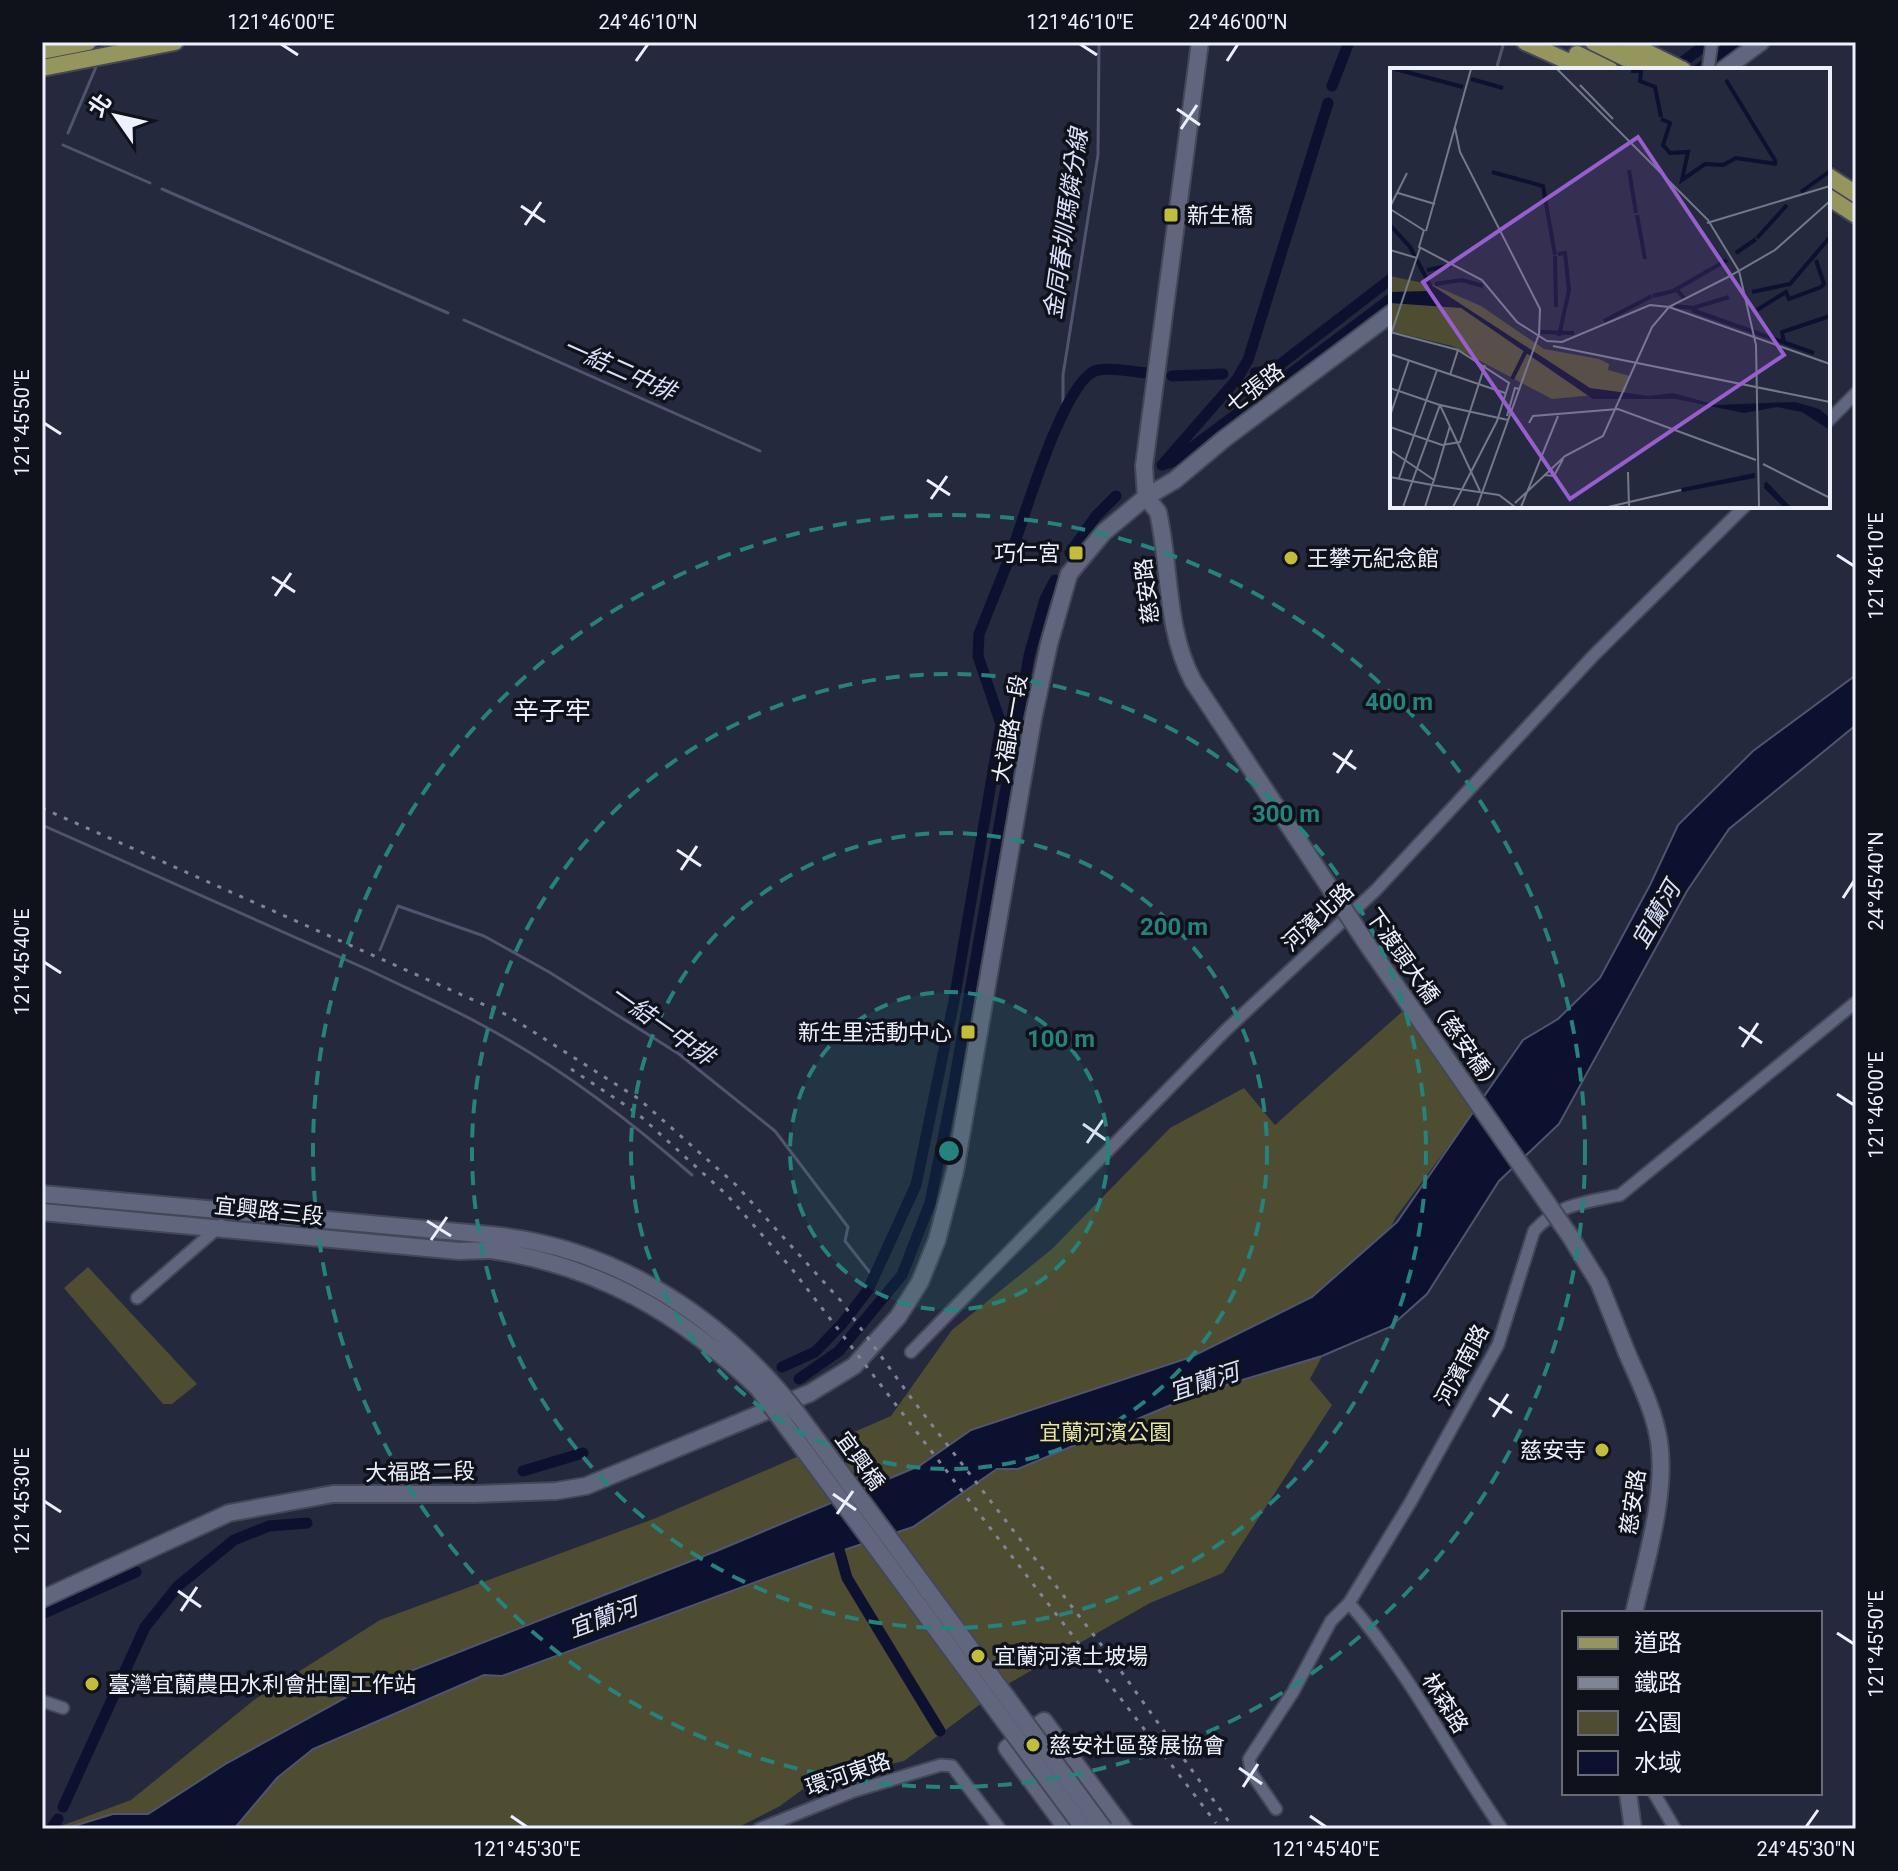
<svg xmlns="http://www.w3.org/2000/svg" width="1898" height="1871" viewBox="0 0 1898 1871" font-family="Roboto,'Noto Sans TC',sans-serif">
	<rect width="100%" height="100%" fill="#24293d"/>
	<path fill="#4e4d32" d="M 1404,1010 L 1478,1106 L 1396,1217 L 1310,1379 L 1332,1405 L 1223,1573 L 1150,1603 L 1006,1685 L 904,1761 L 814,1781 L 780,1806 L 735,1829 L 60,1829 L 61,1826 L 131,1800 L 254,1700 L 380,1620 L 656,1518 L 891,1416 L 952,1330 L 1052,1249 L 1170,1128 L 1244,1088 L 1275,1125 Z
		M 88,1267 L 197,1384 L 172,1404 L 163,1404 L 64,1288 Z"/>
	<path fill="#0d1130" stroke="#50546e" stroke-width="2" d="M 1856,675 L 1856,725 L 1729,829 L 1687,891 L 1559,1124 L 1499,1181 L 1427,1294 L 1390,1327 L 1322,1356 L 1202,1392 L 1018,1469 L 997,1469 L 913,1527 L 829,1555 L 502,1676 L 484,1675 L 313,1749 L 277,1778 L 234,1829 L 64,1829 L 113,1814 L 148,1814 L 227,1763 L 352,1694 L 719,1550 L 919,1466 L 971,1430 L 1191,1357 L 1312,1297 L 1397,1222 L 1523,1040 L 1558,1019 L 1600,978 L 1650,885 L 1678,825 L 1753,751 Z"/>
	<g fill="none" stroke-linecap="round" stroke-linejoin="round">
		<path stroke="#50546e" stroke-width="3" d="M 1496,70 L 1504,42
			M 68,133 L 96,67
			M 63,145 L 150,183
			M 162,189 L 448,313
			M 464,320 L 760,451
			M 1063,410 L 1063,375 L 1098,155 L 1099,42
			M 42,825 L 371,971
			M 380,950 L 398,906 L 484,936 L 549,972 L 679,1054 L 775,1131 L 848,1227 L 845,1241 L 875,1279
			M 371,971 C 408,989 446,1005 482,1025 C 559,1066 627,1118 692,1175"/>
		<path stroke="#0d1130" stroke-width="11" d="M 1672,70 L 1709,42
			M 1698,70 L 1735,42
			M 1332,86 L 1349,42
			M 1255,373 L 1273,370 L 1392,278
			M 1172,376 L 1223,374
			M 1162,465 L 1237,379 L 1248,360 L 1328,103
			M 1162,465 L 1174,461 L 1392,298
			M 1013,548 C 1025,515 1065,376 1098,370 C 1113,367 1133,372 1148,373
			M 1070,553 L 1096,516 L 1116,496
			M 782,1367 L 815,1352 L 842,1324 L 868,1290 L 916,1185 L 954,1001 L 1001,724 L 978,656 L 979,634 L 1009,559
			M 799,1379 L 839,1351 L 902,1275 L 930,1203 L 952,1094 L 1029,656 L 1045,599 L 1055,580
			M 523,1471 L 583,1453
			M 836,1539 L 847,1578 L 940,1731
			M 42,1614 L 136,1572
			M 63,1807 L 145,1627 L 178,1586 L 234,1540 L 269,1526 L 307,1523
			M 51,1829 L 58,1819"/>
		<defs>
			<path id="street" d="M 1708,70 L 1712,42
				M 1828,421 L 1856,393
				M 137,1298 L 221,1225
				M 911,1352 L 1226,1030 L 1376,890 L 1594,655 L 1745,506
				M 1349,1603 C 1409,1672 1450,1754 1502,1829
				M 42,1701 L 63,1708
				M 1654,1793 L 1675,1829
				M 1276,1809 L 1252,1774 L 1249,1759 L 1293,1692 L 1331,1621 L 1349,1603 L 1410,1503 L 1498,1345 L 1534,1231 C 1558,1204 1586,1202 1620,1195 L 1856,1002
				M 759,1829 L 854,1791 L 941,1765 L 952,1766 L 1000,1829"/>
			<path id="secondary" d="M 1723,70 L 1761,42
				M 1146,497 L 1144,466 L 1200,42
				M 1146,497 L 1158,512 C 1171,569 1165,628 1193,681
				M 42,1194 L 491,1235
				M 42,1212 L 459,1251 L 491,1250
				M 1627,1353 C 1639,1381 1654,1410 1659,1441 C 1667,1494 1646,1560 1634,1613
				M 42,1599 L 229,1513 L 333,1494 L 474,1494 L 556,1491 L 586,1486 L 810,1393 L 854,1366 L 898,1317 L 920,1282 L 937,1240 L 955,1171 L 1033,719 L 1049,644 L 1069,574 L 1104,532 L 1146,497 L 1175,480 L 1224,439 L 1392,313
				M 1628,1793 L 1633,1829
				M 1067,1829 L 1007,1748 L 1044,1721 L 1124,1829"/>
			<path id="primary" d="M 1525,42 L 1587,70
				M 1593,42 L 1650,70
				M 1626,42 L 1683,70
				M 42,51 L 88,42
				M 1577,54 L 1610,70
				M 42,68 L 175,42
				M 1828,176 L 1856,194
				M 1828,197 L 1856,215"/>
		</defs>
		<use href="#street" stroke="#434758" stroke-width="15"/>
		<use href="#secondary" stroke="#434758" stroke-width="20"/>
		<use href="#primary" stroke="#434758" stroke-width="20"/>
		<use href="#street" stroke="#60667d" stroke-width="11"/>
		<use href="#secondary" stroke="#60667d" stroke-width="16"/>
		<use href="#primary" stroke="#95955e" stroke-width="16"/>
		<path stroke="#808596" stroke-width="3" stroke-dasharray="4 8" stroke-linecap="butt" d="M 42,808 L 507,1015 L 639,1099 L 736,1185 L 841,1301 L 912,1399 L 1113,1660 L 1234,1829
			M 571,1069 L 637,1113 L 728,1196 L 792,1269 L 1216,1823"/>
		<defs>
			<path id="secondary-bridge" d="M 1193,681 L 1369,947 L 1570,1236 L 1599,1283 L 1627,1353
				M 491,1235 C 616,1247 725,1319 800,1417 L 1104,1829
				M 491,1250 C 599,1266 681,1314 758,1388 L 1084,1829"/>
		</defs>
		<use href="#secondary-bridge" stroke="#434758" stroke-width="20" stroke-linecap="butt"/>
		<use href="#secondary-bridge" stroke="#60667d" stroke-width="16"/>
	</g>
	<path fill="none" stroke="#edf1fe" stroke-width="3" d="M 281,44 L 298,55M 1080,44 L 1097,55M 636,61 L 648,44M 1227,61 L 1238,44M 1177,109 L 1200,125M 1181,129 L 1197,105M 521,206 L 545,222M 525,225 L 541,202M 44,423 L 61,434M 927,480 L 950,495M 931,499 L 947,476M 1837,555 L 1854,566M 272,577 L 295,592M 275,596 L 291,573M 1333,753 L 1356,769M 1337,773 L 1352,750M 677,850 L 701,866M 681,870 L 697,846M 1843,898 L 1854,881M 44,962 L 61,973M 1739,1027 L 1762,1043M 1742,1047 L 1758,1023M 1837,1094 L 1854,1105M 1083,1124 L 1106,1140M 1087,1143 L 1103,1120M 427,1221 L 451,1236M 431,1240 L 447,1217M 1489,1398 L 1512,1413M 1493,1417 L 1508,1394M 833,1494 L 856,1510M 44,1501 L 61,1512M 837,1514 L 853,1491M 178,1591 L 201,1607M 181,1611 L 197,1587M 1837,1633 L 1854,1644M 1239,1768 L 1262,1784M 1243,1787 L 1258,1764M 511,1816 L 527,1827M 1310,1816 L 1326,1827M 1806,1827 L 1818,1810"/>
	<circle cx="949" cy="1151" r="159" fill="#25827c" fill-opacity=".12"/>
	<g fill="none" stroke="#25827c" stroke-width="4" stroke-dasharray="14 10">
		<circle cx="949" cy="1151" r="159"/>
		<circle cx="949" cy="1151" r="318"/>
		<circle cx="949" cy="1151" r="477"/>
		<circle cx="949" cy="1151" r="636"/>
	</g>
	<g fill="#c3bd3e" stroke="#10121b" stroke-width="3">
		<rect x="1163" y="207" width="16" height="16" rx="4"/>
		<rect x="1068" y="545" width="16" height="16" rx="4"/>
		<circle cx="1291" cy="558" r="8"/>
		<rect x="960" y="1024" width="16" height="16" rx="4"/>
		<circle cx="1602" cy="1450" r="8"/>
		<circle cx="978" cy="1656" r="8"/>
		<circle cx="92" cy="1684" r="8"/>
		<circle cx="1033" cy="1745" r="8"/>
	</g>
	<g text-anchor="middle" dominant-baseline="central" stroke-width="7" stroke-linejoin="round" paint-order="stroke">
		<g font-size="22" fill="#edf1fe" stroke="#10121b" text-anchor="start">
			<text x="1187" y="215">新生橋</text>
			<text x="1060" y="553" text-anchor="end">巧仁宮</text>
			<text x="1307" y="558">王攀元紀念館</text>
			<text x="952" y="1032" text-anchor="end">新生里活動中心</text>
			<text x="1586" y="1450" text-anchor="end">慈安寺</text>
			<text x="994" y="1656">宜蘭河濱土坡場</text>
			<text x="108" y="1684">臺灣宜蘭農田水利會壯圍工作站</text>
			<text x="1049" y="1745">慈安社區發展協會</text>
		</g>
		<g font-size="22" fill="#edf1fe" stroke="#10121b">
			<text transform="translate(1255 388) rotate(-37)">七張路</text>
			<text transform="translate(1147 591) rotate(-97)">慈安路</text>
			<text transform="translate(1010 729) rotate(-80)">大福路一段</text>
			<text transform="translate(1318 917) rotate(-43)">河濱北路</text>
			<text transform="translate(1434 1001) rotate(55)">下渡頭大橋（慈安橋）</text>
			<text transform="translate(269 1211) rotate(6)">宜興路三段</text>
			<text transform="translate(1462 1365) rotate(-62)">河濱南路</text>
			<text transform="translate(860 1461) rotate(54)">宜興橋</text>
			<text transform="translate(420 1472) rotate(-1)">大福路二段</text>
			<text transform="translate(1633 1502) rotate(-82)">慈安路</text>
			<text transform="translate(1445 1703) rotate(58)">林森路</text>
			<text transform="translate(848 1774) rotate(-19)">環河東路</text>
		</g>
		<g font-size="22" fill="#e7e49e" stroke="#10121b">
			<text x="1105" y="1432">宜蘭河濱公園</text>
		</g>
		<g font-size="24" font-style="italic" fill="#dae1fb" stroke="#10121b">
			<text transform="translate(1066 224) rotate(-82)">金同春圳瑪僯分線</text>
			<text transform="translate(619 369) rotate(24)">一結二中排</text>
			<text transform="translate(1656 915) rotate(-60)">宜蘭河</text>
			<text transform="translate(662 1025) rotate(35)">一結一中排</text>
			<text transform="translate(1204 1382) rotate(-18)">宜蘭河</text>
			<text transform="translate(603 1618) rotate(-20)">宜蘭河</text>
		</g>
		<g font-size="26" fill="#edf1fe" stroke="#10121b">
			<text x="552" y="711">辛子牢</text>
		</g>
	</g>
	<g transform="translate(1390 68)">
		<rect width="440" height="440" fill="#24293d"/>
		<path d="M 0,208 L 43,217 L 91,238 L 154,281 L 209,291 L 219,296 L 218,302 L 240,308 L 235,324 L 162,331 L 62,278 L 0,263 Z" fill="#4e4d32"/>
		<path d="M 43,218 L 200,320 L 259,328 L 283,325 L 326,337 L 405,334 L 429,341 L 440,350 L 440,362 L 412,344 L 387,339 L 354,345 L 286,331 L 203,331 L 71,240 L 0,235 L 0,224 L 38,223 Z" fill="#0d1130"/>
		<path fill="none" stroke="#0d1130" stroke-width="4" d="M 5,1 L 73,19M 241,3 L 251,3 L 250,13 L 265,19 L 271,49M 81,11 L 113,20M 336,12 L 386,94M 271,51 L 280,55 L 273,77 L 280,85 L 298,84 L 292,112 L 315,96 L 333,97 L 346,90 L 387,96M 239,102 L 246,145M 102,104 L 153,118 L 165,187M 411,124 L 440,103M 247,147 L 255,191M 0,157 L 20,179 L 42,221M 367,170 L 397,137M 346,185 L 366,171M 168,186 L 175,185 L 179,222 L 169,268M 165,188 L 166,239M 37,202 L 62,197M 45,216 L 72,212 L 93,218M 283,223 L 337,192M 362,224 L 400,216 L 440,169M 263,228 L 287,222 L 294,230M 284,238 L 303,240 L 339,229M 302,242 L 424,285M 367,242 L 396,224 L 399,231 L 431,219 L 434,216 L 426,192M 214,253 L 262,228M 151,264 L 184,265M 394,275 L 392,264 L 440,248M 122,311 L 136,283M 375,415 L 398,439M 375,418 L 396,439M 292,422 L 364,408M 292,422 L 365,407"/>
		<path fill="none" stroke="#74798a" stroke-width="2" d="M 167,1 L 318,152 L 349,203 L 366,277 L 369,439M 190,17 L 223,51M 65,60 L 70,84 L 150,241 L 149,266 L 87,439M 8,125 L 45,136M 0,139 L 17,105M 0,141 L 35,163M 317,155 L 440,118M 34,162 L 29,179 L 92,212 L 127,254 L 157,273 L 172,274 L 260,237 L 279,239 L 338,209 L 385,182 L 440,133M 36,163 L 81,1M 0,182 L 27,190M 0,264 L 68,282 L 119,315 L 107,353 L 63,439M 0,269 L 30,180M 163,278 L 440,334M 0,286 L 115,325M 60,307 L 68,282M 0,320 L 50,337 L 90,423M 0,348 L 19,292M 117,348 L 125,320 L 130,321M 139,355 L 143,348 L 228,341 L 366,392M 0,359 L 52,377 L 70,374 L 95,297M 0,382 L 44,412 L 42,417M 373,396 L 440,430M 238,404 L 239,439M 154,407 L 164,408 L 173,391M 0,409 L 42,417M 9,410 L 47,302M 44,412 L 60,358M 125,435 L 175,388 L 213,368 L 262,259 L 279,239 L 440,296M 13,439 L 50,337 L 118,352M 35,439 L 42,417 L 109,427 L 125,439M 131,439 L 168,348M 218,439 L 291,422"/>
		<path fill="#985dcf" fill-opacity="0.15" stroke="#985dcf" stroke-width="4" d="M 248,69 L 394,287 L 180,431 L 33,214 Z"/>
		<rect width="440" height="440" fill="none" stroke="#edf1fe" stroke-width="4"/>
	</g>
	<circle cx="949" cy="1151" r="12" fill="#25827c" stroke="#10121b" stroke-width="4"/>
	<g font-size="24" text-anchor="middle" font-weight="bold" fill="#25827c" stroke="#10121b" stroke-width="7" stroke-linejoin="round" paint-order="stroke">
		<text x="1399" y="710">400 m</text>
		<text x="1286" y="822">300 m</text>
		<text x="1174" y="935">200 m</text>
		<text x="1061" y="1047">100 m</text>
	</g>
	<rect width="1898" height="1871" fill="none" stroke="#10121b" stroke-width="88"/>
	<rect x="1562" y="1611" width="260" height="184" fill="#10121b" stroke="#686b76" stroke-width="2"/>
	<rect x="1578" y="1637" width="40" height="12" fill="#95955e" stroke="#686b76" stroke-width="2"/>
	<text x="1634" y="1651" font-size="24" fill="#edf1fe">道路</text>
	<rect x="1578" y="1677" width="40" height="12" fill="#808596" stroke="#686b76" stroke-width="2"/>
	<text x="1634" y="1691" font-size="24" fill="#edf1fe">鐵路</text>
	<rect x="1578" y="1711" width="40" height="24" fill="#4e4d32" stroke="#686b76" stroke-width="2"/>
	<text x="1634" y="1731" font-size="24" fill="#edf1fe">公園</text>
	<rect x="1578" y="1751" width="40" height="24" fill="#0d1130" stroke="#686b76" stroke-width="2"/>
	<text x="1634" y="1771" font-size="24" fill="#edf1fe">水域</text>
	<g transform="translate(116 116) rotate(304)" stroke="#10121b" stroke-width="6" paint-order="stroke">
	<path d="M0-6L14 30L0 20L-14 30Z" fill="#edf1fe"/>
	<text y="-12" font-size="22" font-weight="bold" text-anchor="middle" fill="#edf1fe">北</text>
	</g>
	<rect x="44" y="44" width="1810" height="1783" fill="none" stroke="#edf1fe" stroke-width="3"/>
	<g font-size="20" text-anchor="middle" fill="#edf1fe">
		<text x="281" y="29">121°46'00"E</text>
		<text x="648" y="29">24°46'10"N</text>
		<text x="1080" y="29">121°46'10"E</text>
		<text x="1238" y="29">24°46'00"N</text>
		<text transform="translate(22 423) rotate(-90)" y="7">121°45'50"E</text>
		<text transform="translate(1876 566) rotate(-90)" y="7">121°46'10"E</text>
		<text transform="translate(1876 881) rotate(-90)" y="7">24°45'40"N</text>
		<text transform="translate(22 962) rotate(-90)" y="7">121°45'40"E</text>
		<text transform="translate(1876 1105) rotate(-90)" y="7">121°46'00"E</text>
		<text transform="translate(22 1501) rotate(-90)" y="7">121°45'30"E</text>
		<text transform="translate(1876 1644) rotate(-90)" y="7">121°45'50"E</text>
		<text x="527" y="1856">121°45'30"E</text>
		<text x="1326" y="1856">121°45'40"E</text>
		<text x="1806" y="1856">24°45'30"N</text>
	</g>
</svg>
